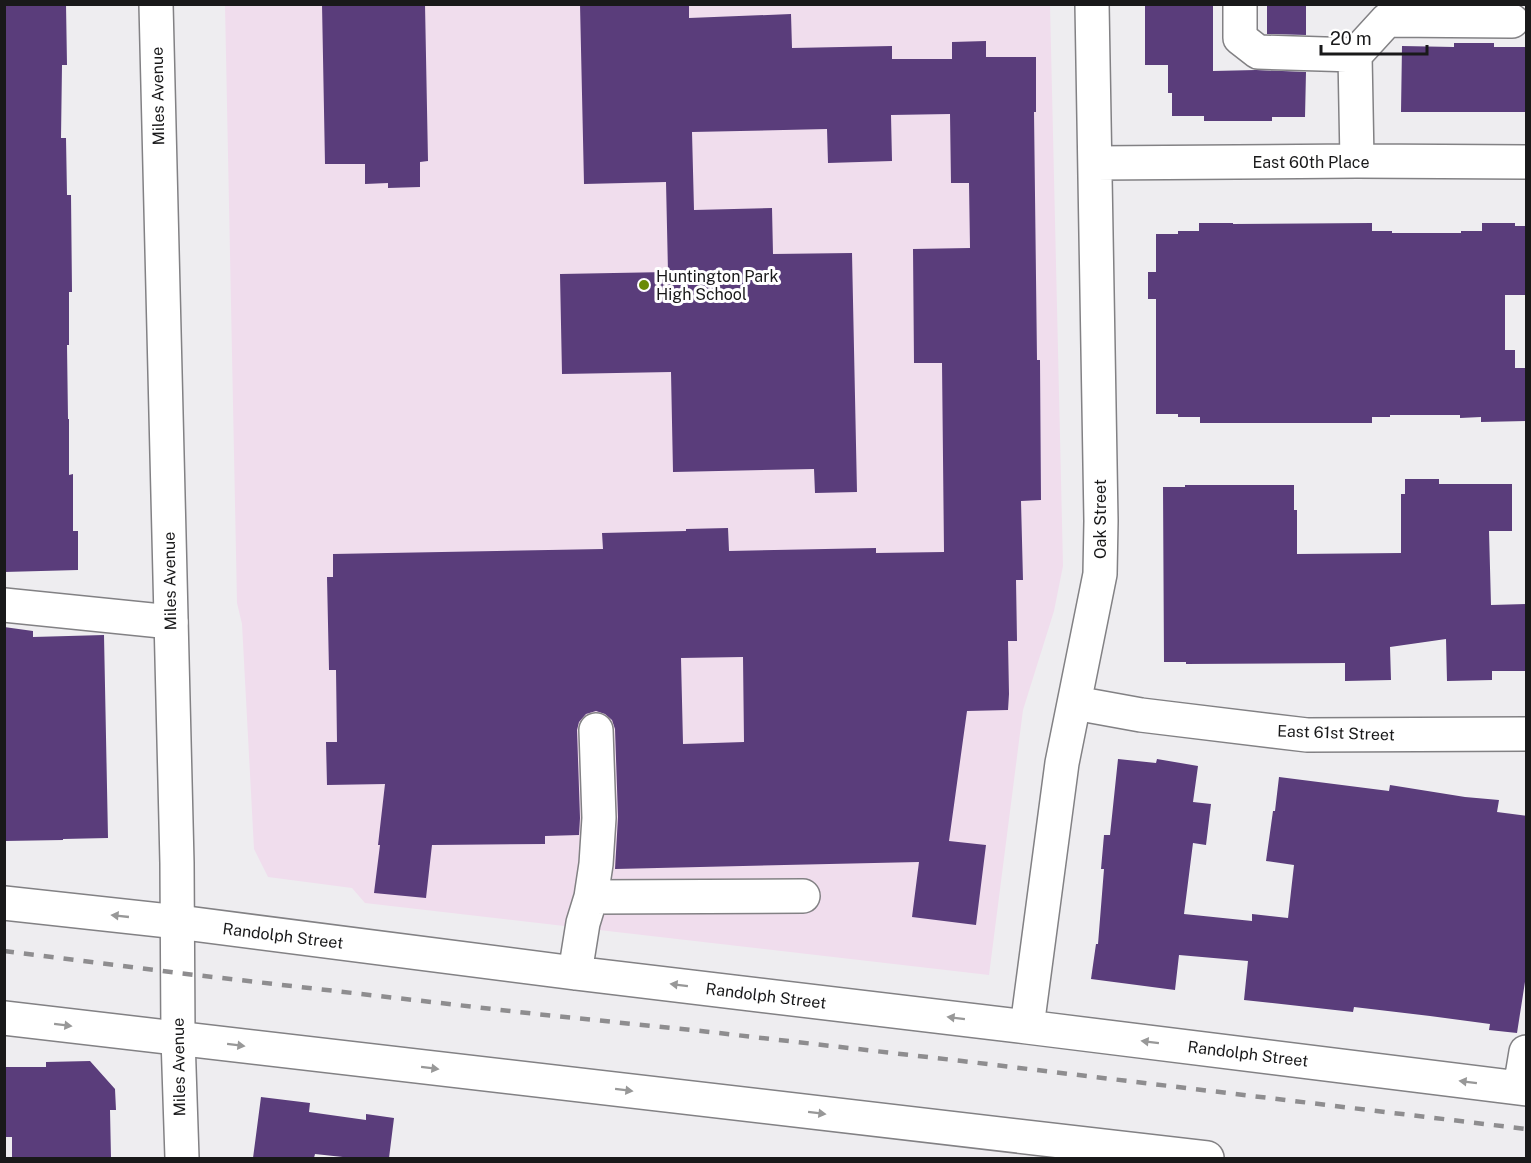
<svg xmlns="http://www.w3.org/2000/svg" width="1531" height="1163" viewBox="0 0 1531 1163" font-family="'Public Sans',sans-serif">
	<rect width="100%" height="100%" fill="#eeedf0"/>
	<path fill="#f0dded" d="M 225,5 L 1050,5 L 1063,566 L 1054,611 L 1023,710 L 989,975 L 365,903 L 352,888 L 268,877 L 254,849 L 242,624 L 237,603 Z"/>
	<path fill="#5a3d7b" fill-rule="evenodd" d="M 4,4 L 66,4 L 67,65 L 62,65 L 61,138 L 66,138 L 67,195 L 71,195 L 72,292 L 69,292 L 69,345 L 67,345 L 68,419 L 69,419 L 69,475 L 73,474 L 73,531 L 78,531 L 78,570 L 4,572 Z
		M 322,4 L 425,4 L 428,161 L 420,162 L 420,187 L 388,188 L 388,183 L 365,184 L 365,164 L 325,164 Z
		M 580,4 L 689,4 L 689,18 L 791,14 L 792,48 L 892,46 L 892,59 L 952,59 L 952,42 L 986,41 L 986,57 L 1036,57 L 1036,112 L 1034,112 L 1037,360 L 1040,360 L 1041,500 L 1021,501 L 1023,580 L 1016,580 L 1017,641 L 1008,641 L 1009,694 L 1008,710 L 967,711 L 949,841 L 986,845 L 976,925 L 912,917 L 919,862 L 615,869 L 618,817 L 615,729 L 612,720 L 605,714 L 596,711 L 586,714 L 579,722 L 577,730 L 580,818 L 579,835 L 545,836 L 545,844 L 432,845 L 426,898 L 374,893 L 380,845 L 378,845 L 385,784 L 327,785 L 326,742 L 337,742 L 336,670 L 329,670 L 327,577 L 333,577 L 333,554 L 603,549 L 602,533 L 686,531 L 686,529 L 728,528 L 729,551 L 876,548 L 876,553 L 944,552 L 942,363 L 914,363 L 913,249 L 970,248 L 969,183 L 951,183 L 950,114 L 891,115 L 892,161 L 828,163 L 827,129 L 692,132 L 694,210 L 772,208 L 773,254 L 852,253 L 857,492 L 815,493 L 814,469 L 673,472 L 671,372 L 562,374 L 560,274 L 668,272 L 666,182 L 584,184 ZM 743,657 L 744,742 L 683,744 L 681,658 Z
		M 1145,4 L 1213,4 L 1213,71 L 1256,70 L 1306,72 L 1305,117 L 1272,117 L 1272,121 L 1204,121 L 1204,116 L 1172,116 L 1172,93 L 1168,93 L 1168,65 L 1145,65 Z
		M 1267,4 L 1306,4 L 1306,35 L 1267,34 Z
		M 1454,43 L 1494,43 L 1494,47 L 1527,47 L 1527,112 L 1401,112 L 1402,46 L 1454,47 Z
		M 1199,223 L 1233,223 L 1233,224 L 1372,223 L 1372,231 L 1392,231 L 1392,233 L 1461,233 L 1461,231 L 1482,231 L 1482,223 L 1515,223 L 1515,226 L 1527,226 L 1525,295 L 1505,295 L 1505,350 L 1515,350 L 1515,368 L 1527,368 L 1527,421 L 1481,422 L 1481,417 L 1460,418 L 1460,415 L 1390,415 L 1390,417 L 1372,417 L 1372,423 L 1200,423 L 1200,417 L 1178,417 L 1178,414 L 1156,414 L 1156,299 L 1148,299 L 1148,272 L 1156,272 L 1156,234 L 1178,234 L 1178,231 L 1199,231 Z
		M 1405,479 L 1439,479 L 1439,484 L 1512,484 L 1512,531 L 1489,531 L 1491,605 L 1527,604 L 1527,671 L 1492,671 L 1492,680 L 1447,681 L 1446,639 L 1390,647 L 1391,680 L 1345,681 L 1345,663 L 1186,664 L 1186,662 L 1164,662 L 1163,487 L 1185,487 L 1185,485 L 1294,485 L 1294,510 L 1297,510 L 1297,554 L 1401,553 L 1401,494 L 1405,494 Z
		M 4,627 L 33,631 L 33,637 L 104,635 L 108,838 L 63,839 L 63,840 L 4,841 Z
		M 1118,759 L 1156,763 L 1157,759 L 1198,766 L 1193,802 L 1211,804 L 1206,845 L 1193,843 L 1184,914 L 1252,921 L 1252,914 L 1288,918 L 1294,865 L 1266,861 L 1273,811 L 1275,811 L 1279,777 L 1389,791 L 1390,785 L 1465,797 L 1499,800 L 1497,812 L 1527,816 L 1527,969 L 1517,1033 L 1489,1030 L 1490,1024 L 1430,1016 L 1354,1007 L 1353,1012 L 1244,1000 L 1248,961 L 1179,955 L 1175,990 L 1091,979 L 1096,944 L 1098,944 L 1104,869 L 1101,869 L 1104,835 L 1110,835 Z
		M 90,1061 L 115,1089 L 116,1110 L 110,1110 L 111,1158 L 12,1158 L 12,1137 L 4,1137 L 4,1067 L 46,1067 L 46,1062 Z
		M 261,1097 L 310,1103 L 309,1112 L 366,1120 L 366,1114 L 394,1118 L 389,1158 L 352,1158 L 315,1154 L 314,1158 L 253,1158 Z"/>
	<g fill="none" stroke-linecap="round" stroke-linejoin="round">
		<defs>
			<path id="minor" d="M 1240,4 L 1240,38 L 1258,52 L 1355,55 L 1357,161
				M 1355,55 L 1387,20 L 1512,21
				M 1096,163 L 1357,161 L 1526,162
				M 4,605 L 171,622
				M 1075,703 L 1141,715 L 1307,735 L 1526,734
				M 591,897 L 803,896
				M 4,903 L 178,922 L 575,973 L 1027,1027 L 1526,1089
				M 575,973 L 583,923 L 591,897 L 596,864 L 599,818 L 596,730
				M 4,1018 L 1207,1158
				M 1027,1027 L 1062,763 L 1100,574 L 1101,521 L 1092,4
				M 1520,1088 L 1526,1052"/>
			<path id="major" d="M 156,4 L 177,863 L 178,1038 L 182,1158"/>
		</defs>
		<use href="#minor" stroke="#828184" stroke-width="36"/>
		<use href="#major" stroke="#828184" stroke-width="36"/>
		<use href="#minor" stroke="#fff" stroke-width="33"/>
		<use href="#major" stroke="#fff" stroke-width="33"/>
		<path stroke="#8e8d8f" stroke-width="4.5" stroke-dasharray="10 10" stroke-linecap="butt" d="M 4,951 L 178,973 L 536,1014 L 701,1031 L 962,1061 L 1526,1129"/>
	</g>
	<defs><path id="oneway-solid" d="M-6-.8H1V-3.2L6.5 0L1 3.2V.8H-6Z" transform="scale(1.5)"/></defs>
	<g fill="#989898">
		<use href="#oneway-solid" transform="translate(120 916) rotate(-174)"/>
		<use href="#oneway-solid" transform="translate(679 985) rotate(-173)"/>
		<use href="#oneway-solid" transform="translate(956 1018) rotate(-173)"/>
		<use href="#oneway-solid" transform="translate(63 1025) rotate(7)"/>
		<use href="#oneway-solid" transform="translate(1150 1042) rotate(-173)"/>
		<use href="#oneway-solid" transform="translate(236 1045) rotate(7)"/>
		<use href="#oneway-solid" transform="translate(430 1068) rotate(7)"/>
		<use href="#oneway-solid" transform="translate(1468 1082) rotate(-173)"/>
		<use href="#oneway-solid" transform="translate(624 1090) rotate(7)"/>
		<use href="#oneway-solid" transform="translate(817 1113) rotate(7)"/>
	</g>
	<circle fill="#6b8a07" stroke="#fff" stroke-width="2" cx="644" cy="285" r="6"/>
	<g text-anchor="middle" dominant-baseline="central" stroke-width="6" stroke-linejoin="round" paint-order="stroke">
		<g font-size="16" fill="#19191a" stroke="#fff">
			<text transform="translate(158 96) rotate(-91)">Miles Avenue</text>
			<text x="1311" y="162">East 60th Place</text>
			<text transform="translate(1100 519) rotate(-90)">Oak Street</text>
			<text transform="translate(170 581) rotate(-91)">Miles Avenue</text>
			<text transform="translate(1336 733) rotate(2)">East 61st Street</text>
			<text transform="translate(283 936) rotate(7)">Randolph Street</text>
			<text transform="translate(766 996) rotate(7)">Randolph Street</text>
			<text transform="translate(1248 1054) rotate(7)">Randolph Street</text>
			<text transform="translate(179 1067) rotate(-91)">Miles Avenue</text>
		</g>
		<g font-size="16" fill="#19191a" stroke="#fff" text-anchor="start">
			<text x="656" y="276">Huntington Park<tspan x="656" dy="18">High School</tspan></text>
		</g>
	</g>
	<rect width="1531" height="1163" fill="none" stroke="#19191a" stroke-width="12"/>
	<path d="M1321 45v9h106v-9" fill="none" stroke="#19191a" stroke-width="3"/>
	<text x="1330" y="45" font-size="18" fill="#19191a" stroke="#ffffff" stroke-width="4.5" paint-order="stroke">20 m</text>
</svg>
